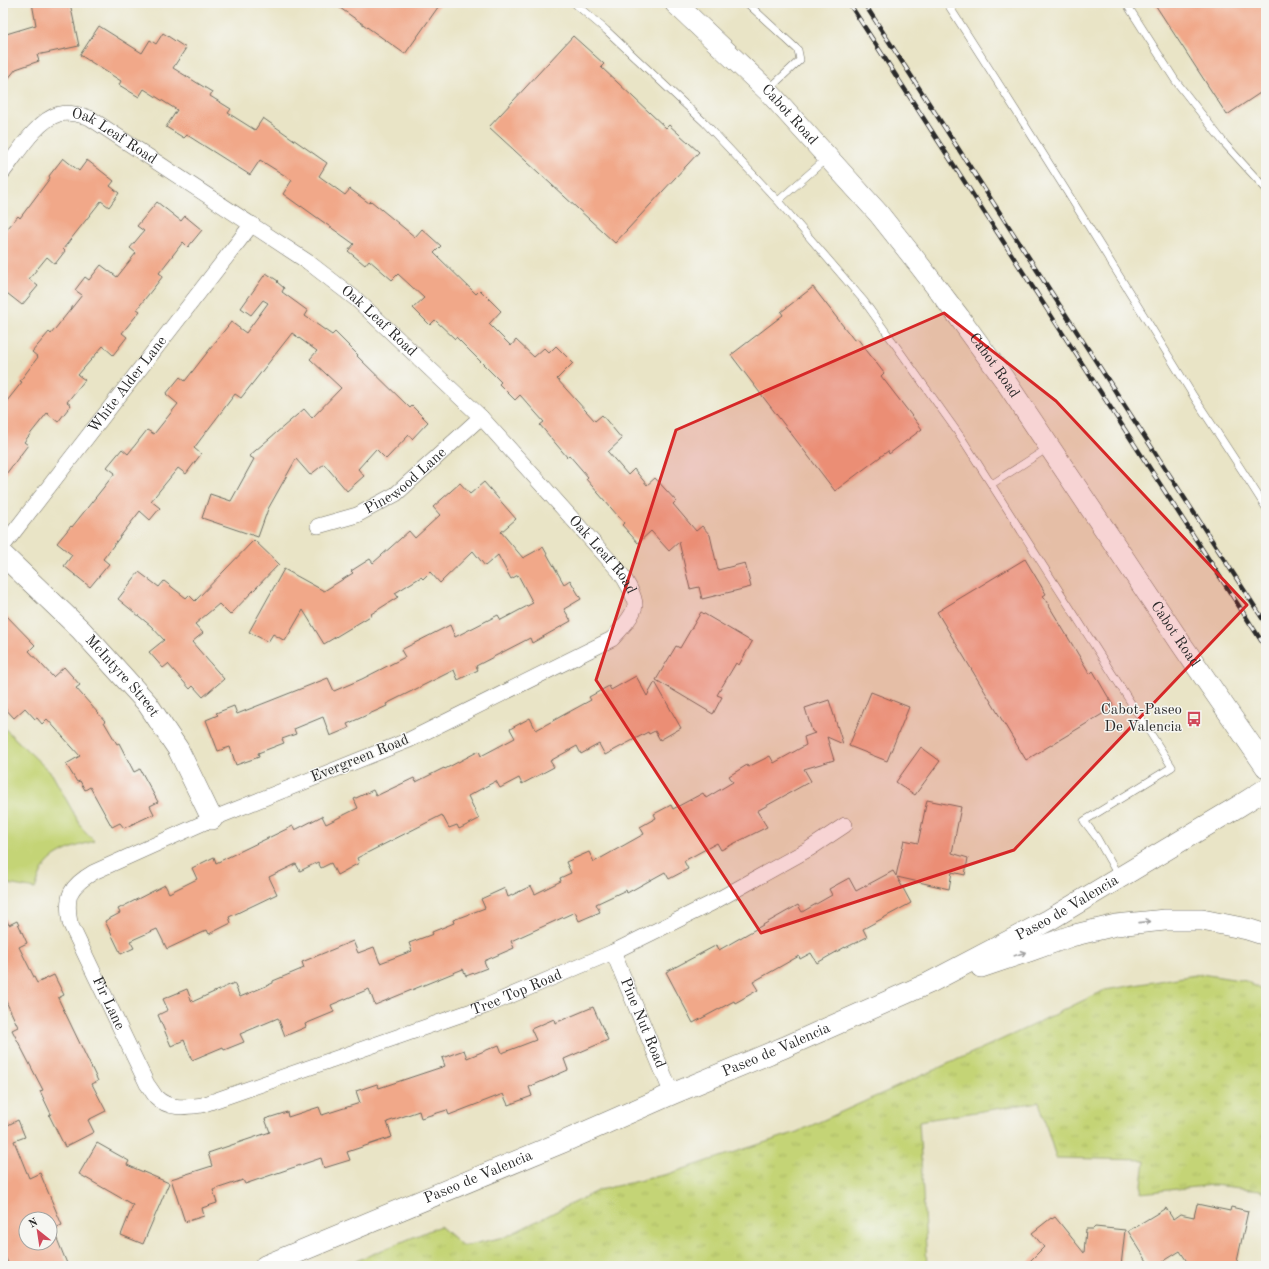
<svg xmlns="http://www.w3.org/2000/svg" width="1269" height="1269" viewBox="0 0 1269 1269" font-family="'Old Standard TT',serif">
	<defs>
		<pattern id="grass-tufts" width="24" height="20" patternUnits="userSpaceOnUse"><rect width="24" height="20" fill="#c4d476"/><path d="M3 7l-1-3M5 7V3M7 7l1-3M15 17l-1-3M17 17v-4M19 17l1-3" fill="none" stroke="#a9b666"/></pattern>
	</defs>
	<rect width="100%" height="100%" fill="#f6f6f2"/>
	<filter id="ink" filterUnits="userSpaceOnUse"><feTurbulence type="fractalNoise" baseFrequency=".025" numOctaves="2"/><feDisplacementMap in="SourceGraphic" scale="8" xChannelSelector="R" yChannelSelector="G"/><feConvolveMatrix kernelMatrix="1 2 1 2 8 2 1 2 1" color-interpolation-filters="sRGB"/></filter>
	<filter id="wash" filterUnits="userSpaceOnUse"><feTurbulence type="fractalNoise" baseFrequency=".012" numOctaves="4" result="noise"/><feDisplacementMap in="SourceGraphic" scale="16" xChannelSelector="R" yChannelSelector="G"/><feGaussianBlur stdDeviation="0.9" result="paint"/><feColorMatrix in="noise" values="0 0 0 0 0 0 0 0 0 0 0 0 0 0 0 0 0 1.4 0 .05"/><feComposite in="paint" operator="in"/></filter>
	<g filter="url(#wash)">
		<rect width="100%" height="100%" fill="#e9e4c6"/>
		<path fill="url(#grass-tufts)" stroke="#788050" d="M 1201,974 L 1246,981 L 1266,992 L 1266,1193 L 1260,1190 L 1213,1185 L 1141,1193 L 1145,1160 L 1056,1158 L 1039,1102 L 919,1121 L 927,1266 L 344,1266 L 440,1226 L 463,1246 L 505,1237 L 599,1190 L 668,1174 L 797,1132 L 1016,1033 L 1105,990 Z"/>
		<path fill="#c4d476" stroke="#788050" d="M 3,727 L 52,774 L 82,828 L 94,841 C 78,846 56,851 45,866 C 40,873 38,882 35,889 L 3,883 Z"/>
		<g id="blocks">
			<path fill="#f1a889" fill-rule="evenodd" d="M 32,3 L 70,3 L 79,46 L 37,55 L 39,61 L 16,69 L 3,85 L 3,35 L 36,25 Z
				M 333,3 L 441,3 L 405,54 Z
				M 1154,3 L 1266,3 L 1266,89 L 1227,115 Z
				M 99,26 L 142,53 L 150,40 L 156,44 L 163,33 L 186,48 L 173,68 L 212,92 L 210,96 L 231,109 L 228,113 L 255,130 L 263,118 L 327,163 L 319,176 L 345,195 L 350,189 L 369,203 L 371,201 L 415,237 L 422,229 L 441,246 L 434,253 L 476,294 L 480,290 L 501,311 L 489,324 L 511,346 L 516,340 L 534,357 L 544,348 L 549,353 L 556,346 L 573,363 L 557,379 L 595,421 L 602,415 L 622,439 L 608,452 L 628,475 L 634,469 L 647,485 L 655,478 L 676,501 L 673,504 L 696,531 L 702,526 L 710,535 L 718,570 L 745,563 L 751,587 L 702,599 L 699,587 L 690,589 L 679,542 L 669,551 L 651,531 L 638,543 L 622,525 L 624,523 L 586,479 L 588,477 L 569,455 L 567,457 L 540,425 L 544,422 L 520,395 L 515,400 L 499,384 L 501,382 L 456,337 L 455,339 L 435,320 L 430,325 L 413,308 L 424,298 L 398,274 L 392,280 L 369,260 L 365,265 L 348,251 L 354,244 L 301,206 L 301,207 L 283,194 L 292,180 L 260,160 L 250,175 L 187,135 L 184,138 L 166,127 L 177,110 L 144,89 L 139,97 L 119,85 L 121,81 L 80,55 Z
				M 573,36 L 604,64 L 601,67 L 666,128 L 669,125 L 699,152 L 615,243 L 489,127 Z
				M 63,158 L 79,171 L 87,160 L 114,181 L 110,186 L 119,193 L 109,207 L 101,201 L 63,249 L 65,251 L 55,264 L 47,257 L 29,279 L 38,286 L 22,305 L 3,290 L 3,234 L 18,216 L 20,218 L 50,178 L 49,176 Z
				M 157,202 L 181,221 L 185,216 L 202,230 L 188,247 L 183,242 L 159,273 L 163,276 L 137,309 L 140,311 L 122,333 L 127,337 L 113,355 L 103,346 L 78,375 L 85,380 L 67,402 L 71,405 L 58,422 L 47,413 L 24,442 L 28,445 L 3,478 L 3,406 L 22,382 L 20,381 L 38,357 L 32,352 L 49,332 L 51,334 L 82,295 L 75,290 L 85,277 L 89,280 L 101,265 L 117,277 L 136,253 L 130,248 L 144,231 L 137,226 Z
				M 266,273 L 278,281 L 277,282 L 284,288 L 282,292 L 308,311 L 305,316 L 332,335 L 335,332 L 358,355 L 357,356 L 410,408 L 412,406 L 428,422 L 412,439 L 409,435 L 386,459 L 376,449 L 358,469 L 364,476 L 347,491 L 324,464 L 310,475 L 296,459 L 268,509 L 258,537 L 202,518 L 210,494 L 231,501 L 254,459 L 249,456 L 304,409 L 312,418 L 341,388 L 310,359 L 317,351 L 292,333 L 241,398 L 235,394 L 194,448 L 201,454 L 186,474 L 178,468 L 151,501 L 160,508 L 150,520 L 140,511 L 103,559 L 109,564 L 90,587 L 64,566 L 72,555 L 57,543 L 71,526 L 72,527 L 115,473 L 107,467 L 122,449 L 128,454 L 147,430 L 154,434 L 178,404 L 166,394 L 180,377 L 185,381 L 231,322 L 246,333 L 268,303 L 263,300 L 251,315 L 241,308 Z
				M 813,287 L 854,340 L 857,338 L 884,373 L 881,376 L 922,429 L 889,454 L 888,451 L 835,491 L 731,355 L 783,315 L 781,312 Z
				M 484,482 L 516,519 L 501,532 L 523,558 L 543,547 L 564,584 L 570,580 L 581,599 L 564,609 L 571,621 L 532,643 L 530,638 L 476,666 L 478,670 L 458,680 L 454,670 L 386,704 L 387,706 L 347,724 L 349,728 L 330,736 L 323,717 L 294,729 L 296,734 L 282,739 L 284,743 L 258,753 L 259,757 L 236,765 L 230,747 L 218,751 L 206,720 L 218,715 L 216,713 L 234,706 L 237,714 L 328,678 L 334,691 L 362,679 L 405,657 L 401,650 L 450,625 L 455,637 L 498,615 L 501,620 L 533,603 L 518,575 L 511,579 L 498,555 L 485,566 L 473,551 L 440,583 L 430,572 L 423,579 L 421,577 L 395,593 L 398,597 L 371,614 L 372,615 L 324,644 L 303,610 L 285,641 L 273,634 L 268,642 L 249,632 L 284,569 L 324,591 L 353,573 L 351,571 L 370,559 L 373,563 L 409,531 L 415,538 L 440,515 L 433,507 L 460,483 L 470,494 Z
				M 254,540 L 279,564 L 230,615 L 219,604 L 195,624 L 203,633 L 192,642 L 224,679 L 203,697 L 193,686 L 190,689 L 168,664 L 163,668 L 149,652 L 164,640 L 151,626 L 118,599 L 139,572 L 159,587 L 164,581 L 186,598 L 189,595 L 195,601 Z
				M 1025,559 L 1046,594 L 1043,596 L 1090,674 L 1093,671 L 1114,707 L 1026,760 L 937,612 Z
				M 3,612 L 35,645 L 29,651 L 53,677 L 64,667 L 80,685 L 76,688 L 105,721 L 104,722 L 117,744 L 119,743 L 134,772 L 140,769 L 158,802 L 150,806 L 154,814 L 124,828 L 120,823 L 112,827 L 90,787 L 85,790 L 80,781 L 77,782 L 66,764 L 80,756 L 47,719 L 42,724 L 37,718 L 35,719 L 25,708 L 14,718 L 3,706 Z
				M 701,612 L 752,642 L 739,665 L 736,663 L 717,695 L 722,697 L 713,714 L 656,680 L 676,646 L 680,648 Z
				M 636,676 L 647,696 L 655,682 L 681,728 L 660,740 L 655,731 L 649,734 L 648,732 L 605,755 L 599,744 L 581,754 L 577,746 L 550,761 L 554,767 L 522,784 L 519,778 L 500,788 L 496,781 L 468,796 L 479,819 L 459,829 L 457,825 L 449,828 L 442,815 L 357,858 L 359,863 L 337,875 L 331,863 L 321,868 L 318,862 L 300,871 L 296,864 L 269,877 L 277,894 L 229,917 L 231,923 L 209,934 L 207,930 L 167,949 L 157,929 L 130,941 L 134,948 L 121,954 L 105,921 L 120,913 L 118,909 L 165,885 L 169,893 L 197,879 L 192,868 L 214,857 L 216,863 L 293,826 L 295,830 L 322,816 L 326,824 L 358,808 L 354,799 L 373,790 L 376,796 L 414,778 L 416,782 L 444,768 L 445,769 L 479,751 L 481,756 L 515,738 L 510,729 L 530,718 L 536,730 L 591,700 L 589,697 L 609,686 L 611,690 Z
				M 871,692 L 909,707 L 887,761 L 849,746 Z
				M 829,700 L 843,744 L 827,737 L 834,760 L 804,769 L 811,781 L 757,811 L 767,827 L 721,850 L 717,843 L 684,861 L 688,869 L 669,879 L 665,872 L 627,893 L 626,890 L 596,904 L 600,912 L 579,921 L 575,912 L 511,941 L 514,948 L 484,961 L 487,968 L 466,976 L 463,969 L 375,1005 L 369,989 L 331,1005 L 334,1012 L 305,1024 L 306,1027 L 285,1036 L 278,1018 L 240,1034 L 244,1042 L 224,1050 L 223,1047 L 192,1060 L 184,1040 L 171,1046 L 158,1015 L 168,1010 L 163,999 L 187,989 L 192,1002 L 234,983 L 240,997 L 273,983 L 273,981 L 304,968 L 302,962 L 353,941 L 358,953 L 374,947 L 380,963 L 412,951 L 409,943 L 433,934 L 432,932 L 454,923 L 453,920 L 485,908 L 481,899 L 505,888 L 508,897 L 531,886 L 535,894 L 561,881 L 560,878 L 571,873 L 566,862 L 589,852 L 594,862 L 644,834 L 640,827 L 656,818 L 654,814 L 671,805 L 673,809 L 703,793 L 706,798 L 733,782 L 729,776 L 747,765 L 748,767 L 770,756 L 774,763 L 806,745 L 804,737 L 815,733 L 812,731 L 805,708 Z
				M 921,747 L 940,761 L 915,795 L 896,782 Z
				M 927,800 L 961,807 L 952,853 L 968,858 L 965,875 L 952,872 L 949,889 L 897,877 L 911,903 L 863,929 L 867,937 L 845,948 L 845,947 L 817,963 L 811,953 L 800,959 L 799,956 L 753,982 L 758,990 L 735,1003 L 734,1001 L 693,1023 L 666,972 L 717,945 L 719,950 L 798,905 L 802,912 L 832,895 L 829,889 L 849,878 L 856,891 L 893,871 L 896,876 L 904,840 L 918,843 Z
				M 3,913 L 9,925 L 17,921 L 27,943 L 19,947 L 37,983 L 54,975 L 64,995 L 58,998 L 98,1081 L 92,1084 L 106,1111 L 88,1120 L 94,1132 L 65,1147 L 49,1115 L 51,1114 L 40,1091 L 43,1090 L 12,1030 L 18,1027 L 3,995 Z
				M 593,1007 L 608,1040 L 564,1059 L 568,1070 L 529,1087 L 532,1096 L 508,1105 L 503,1094 L 449,1115 L 447,1110 L 421,1118 L 419,1111 L 387,1122 L 392,1137 L 347,1152 L 350,1160 L 324,1168 L 321,1158 L 245,1184 L 243,1180 L 213,1190 L 217,1203 L 202,1208 L 204,1216 L 185,1222 L 171,1179 L 212,1166 L 208,1153 L 270,1132 L 265,1119 L 287,1112 L 288,1117 L 319,1107 L 322,1115 L 360,1103 L 356,1091 L 377,1084 L 379,1088 L 445,1066 L 442,1058 L 464,1050 L 467,1058 L 499,1045 L 502,1053 L 536,1040 L 531,1029 L 554,1019 L 555,1023 Z
				M 3,1114 L 8,1125 L 18,1120 L 25,1137 L 14,1141 L 29,1178 L 40,1173 L 62,1225 L 53,1229 L 68,1266 L 9,1266 L 3,1251 ZM 26,1219 L 50,1219 L 50,1243 L 26,1243 Z
				M 97,1143 L 129,1161 L 127,1165 L 169,1183 L 143,1244 L 121,1235 L 133,1205 L 79,1174 Z
				M 1197,1204 L 1230,1211 L 1231,1207 L 1248,1211 L 1236,1266 L 1190,1266 L 1180,1251 L 1156,1266 L 1150,1266 L 1128,1231 L 1166,1208 L 1173,1219 L 1180,1214 L 1194,1217 Z
				M 1055,1217 L 1084,1253 L 1086,1229 L 1093,1229 L 1095,1227 L 1125,1230 L 1121,1266 L 1025,1266 L 1044,1247 L 1032,1233 L 1051,1218 L 1052,1219 Z"/>
		</g>
	</g>
	<g filter="url(#ink)">
		<use href="#blocks" fill-opacity="0" stroke="#6e6c61" stroke-width="1"/>
		<g fill="none" stroke-linecap="round" stroke-linejoin="round">
			<defs>
				<path id="lane" d="M 574,3 L 606,30 L 705,123 L 778,201 L 864,301 L 961,437 L 1172,767 L 1084,821 L 1097,838 L 1119,877
					M 747,3 L 798,50 L 800,60 L 769,89
					M 947,3 C 1031,133 1113,265 1194,397 C 1218,434 1243,471 1266,508
					M 1126,3 L 1175,80 L 1225,144 L 1266,189
					M 778,201 L 826,159
					M 992,484 L 1048,448"/>
				<g id="street">
					<path id="s1" d="M 3,172 C 17,154 37,120 59,114 C 69,112 81,115 90,118 L 308,262 L 356,299 L 481,417 L 619,571 C 625,579 635,595 635,605 C 634,616 619,631 612,639 L 409,740 L 212,819 L 94,872 C 70,886 65,895 70,923 L 147,1084 C 150,1088 153,1093 156,1097 C 169,1110 186,1107 202,1105 L 486,1006 L 613,952 L 712,903 L 809,849 L 845,825"/>
					<path id="s2" d="M 318,526 L 357,515 L 396,494 L 481,417"/>
					<path id="s3" d="M 3,546 L 252,224"/>
					<path id="s4" d="M 613,952 L 672,1094"/>
				</g>
				<g id="secondary">
					<path id="s5" d="M 675,3 L 768,91 L 879,214 L 917,262 L 959,317 L 1004,379 L 1182,645 L 1266,767"/>
					<path id="s6" d="M 3,555 L 81,630 L 147,703 L 178,749 L 212,819"/>
					<path d="M 981,967 L 1029,951 L 1071,936 L 1116,925 L 1165,920 L 1202,920 L 1247,929 L 1266,935"/>
					<path id="s7" d="M 265,1266 L 563,1142 L 672,1094 L 785,1047 L 929,983 L 1049,920 L 1239,806 L 1266,789"/>
				</g>
			</defs>
			<use href="#lane" stroke="#6e6c61" stroke-width="8"/>
			<use href="#street" stroke="#6e6c61" stroke-width="16"/>
			<use href="#secondary" stroke="#6e6c61" stroke-width="22"/>
			<use href="#lane" stroke="#fff" stroke-width="7"/>
			<use href="#street" stroke="#fff" stroke-width="15"/>
			<use href="#secondary" stroke="#fff" stroke-width="21"/>
			<defs>
				<path id="rail" d="M 849,3 L 1266,648
					M 864,3 L 1266,624"/>
			</defs>
			<use href="#rail" stroke="#2b2b2b" stroke-width="4.5"/>
			<use href="#rail" stroke="#f6f6f2" stroke-width="3" stroke-dasharray="9" stroke-linecap="butt"/>
		</g>
		<defs><path id="oneway-shaft" d="M-6 0H5M1.5-3L5.5 0L1.5 3" fill="none" stroke-width="1.6" stroke-linecap="round" stroke-linejoin="round"/></defs>
		<g stroke="#a0a0a0">
			<use href="#oneway-shaft" transform="translate(1145 922) rotate(-6)"/>
			<use href="#oneway-shaft" transform="translate(1020 954) rotate(-18)"/>
		</g>
	</g>
	<path fill="#d62828" fill-opacity="0.2" stroke="#d62828" stroke-width="3" stroke-linejoin="round" d="M 944,313 L 1056,401 L 1247,605 L 1014,850 L 761,933 L 596,680 L 676,430 Z"/>
	<defs>
		<symbol id="bus-bare" viewBox="-9 -9 18 18"><path d="M-5-6H5V4H4V6H2V4H-2V6H-4V4H-5ZM-3.5-4V0h7V-4ZM-3.5 1.2v1.5H-2V1.2ZM2 1.2v1.5H3.5V1.2Z" fill="#d1495b" stroke="#f6f6f2" stroke-width="2.5" paint-order="stroke"/></symbol>
	</defs>
	<g fill-rule="evenodd">
		<use href="#bus-bare" x="1183" y="708" width="22" height="22"/>
	</g>
	<g text-anchor="middle" dominant-baseline="central" stroke-width="3" stroke-linejoin="round" paint-order="stroke">
		<g font-size="15" fill="#2b2b2b" stroke="#f6f6f2">
			<text stroke="none"><textPath href="#s5" startOffset="160">Cabot Road</textPath></text>
			<text stroke="none"><textPath href="#s1" startOffset="143">Oak Leaf Road</textPath></text>
			<text stroke="none"><textPath href="#s1" startOffset="467">Oak Leaf Road</textPath></text>
			<text stroke="none"><textPath href="#s5" startOffset="484">Cabot Road</textPath></text>
			<text stroke="none"><textPath href="#s3" startOffset="204">White Alder Lane</textPath></text>
			<text stroke="none"><textPath href="#s2" startOffset="100">Pinewood Lane</textPath></text>
			<text stroke="none"><textPath href="#s1" startOffset="791">Oak Leaf Road</textPath></text>
			<text stroke="none"><textPath href="#s5" startOffset="808">Cabot Road</textPath></text>
			<text stroke="none"><textPath href="#s6" startOffset="170">McIntyre Street</textPath></text>
			<text transform="translate(360 759) rotate(-22)">Evergreen Road</text>
			<text stroke="none"><textPath href="#s7" startOffset="879">Paseo de Valencia</textPath></text>
			<text stroke="none"><textPath href="#s1" startOffset="2101">Tree Top Road</textPath></text>
			<text stroke="none"><textPath href="#s1" startOffset="1613">Fir Lane</textPath></text>
			<text stroke="none"><textPath href="#s4" startOffset="77">Pine Nut Road</textPath></text>
			<text stroke="none"><textPath href="#s7" startOffset="555">Paseo de Valencia</textPath></text>
			<text stroke="none"><textPath href="#s7" startOffset="231">Paseo de Valencia</textPath></text>
		</g>
		<g font-size="15" fill="#2b2b2b" stroke="#f6f6f2" text-anchor="end">
			<text x="1182" y="710">Cabot-Paseo<tspan x="1182" dy="17">De Valencia</tspan></text>
		</g>
	</g>
	<rect width="1269" height="1269" fill="none" stroke="#f6f6f2" stroke-width="16"/>
	<g transform="translate(38 1231) rotate(330)"><circle r="19" fill="#f6f6f2" stroke="#a5a5a2"/>
	<path d="M0-3L7 15L0 10L-7 15Z" fill="#d1495b"/>
	<text y="-6" font-size="11" font-weight="bold" text-anchor="middle" fill="#2b2b2b">N</text>
	</g>
</svg>
